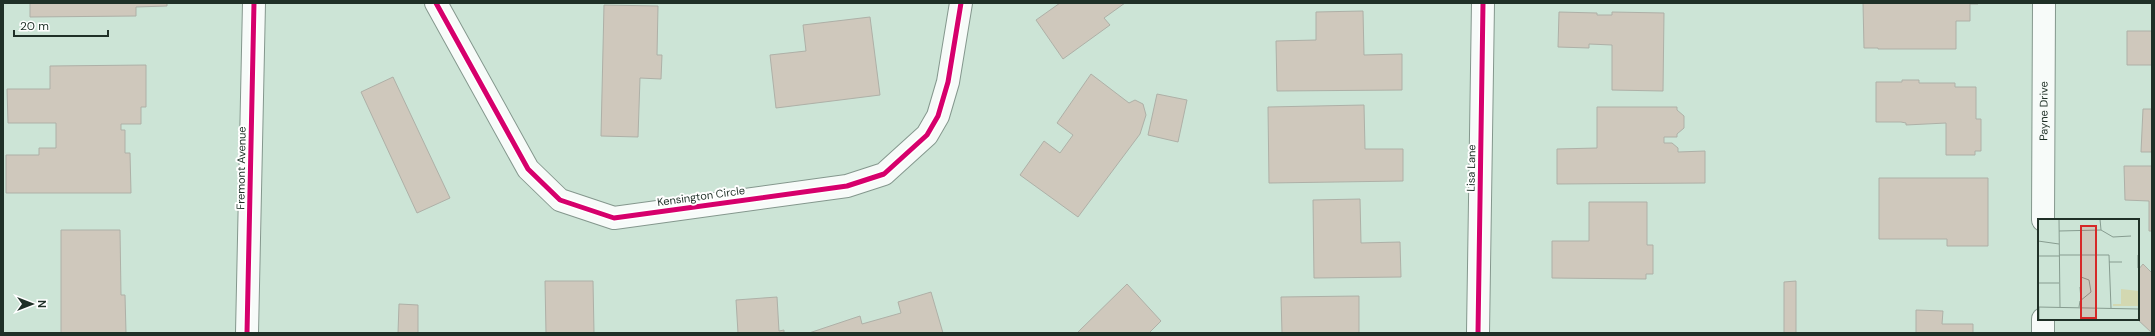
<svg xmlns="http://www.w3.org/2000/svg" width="2155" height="336" viewBox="0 0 2155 336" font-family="'DM Sans',sans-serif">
	<rect width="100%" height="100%" fill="#cce4d6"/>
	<path fill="#cfc8bc" stroke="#aeb0a7" d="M 30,3 L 167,3 L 167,6 L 136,7 L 136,16 L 30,17 Z
		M 1060,3 L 1125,3 L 1104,18 L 1110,25 L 1063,59 L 1036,20 Z
		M 1863,3 L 1978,3 L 1978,4 L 1970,4 L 1970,21 L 1956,21 L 1956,49 L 1878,49 L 1878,48 L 1864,48 Z
		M 604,5 L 658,6 L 657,55 L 662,55 L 661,79 L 640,78 L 638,137 L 601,136 Z
		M 1363,11 L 1364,55 L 1402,54 L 1402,90 L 1277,91 L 1276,41 L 1316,40 L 1316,12 Z
		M 1559,12 L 1597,13 L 1597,15 L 1612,15 L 1612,12 L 1664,13 L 1663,91 L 1612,90 L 1612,45 L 1589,44 L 1589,48 L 1558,47 Z
		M 870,17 L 880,95 L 776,108 L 770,55 L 806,51 L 803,25 Z
		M 2127,31 L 2152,31 L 2152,65 L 2127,65 Z
		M 146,65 L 146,107 L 141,107 L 141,124 L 121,124 L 121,130 L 125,130 L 125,153 L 130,153 L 131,193 L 6,193 L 6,155 L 39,155 L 39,148 L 56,148 L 56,123 L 8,123 L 7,89 L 50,89 L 50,66 Z
		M 1091,74 L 1129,103 L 1135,100 L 1143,104 L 1146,115 L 1140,134 L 1078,217 L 1020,175 L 1044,141 L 1060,153 L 1073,135 L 1057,123 Z
		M 393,77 L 450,198 L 417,213 L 361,92 Z
		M 1902,80 L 1919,80 L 1919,83 L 1955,83 L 1955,87 L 1976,87 L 1976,119 L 1981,119 L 1981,151 L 1975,151 L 1975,155 L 1946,155 L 1946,123 L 1906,125 L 1906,123 L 1901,122 L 1876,122 L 1876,82 L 1902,82 Z
		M 1157,94 L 1187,100 L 1178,142 L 1148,135 Z
		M 1364,105 L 1365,149 L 1403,149 L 1403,181 L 1269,183 L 1268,107 Z
		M 1597,107 L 1677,107 L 1677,110 L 1684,116 L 1684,128 L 1677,134 L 1677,137 L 1664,137 L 1664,143 L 1672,143 L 1678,148 L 1678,152 L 1705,151 L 1705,183 L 1557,184 L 1557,149 L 1597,148 Z
		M 2143,109 L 2152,109 L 2152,152 L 2141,152 Z
		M 2124,166 L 2152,166 L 2152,231 L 2149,231 L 2149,201 L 2125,200 Z
		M 1879,178 L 1988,178 L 1988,246 L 1947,246 L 1947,239 L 1879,239 Z
		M 1360,199 L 1361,243 L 1400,242 L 1401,277 L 1314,278 L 1313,200 Z
		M 1589,202 L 1647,202 L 1647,245 L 1653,245 L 1653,274 L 1646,274 L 1646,279 L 1552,278 L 1552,241 L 1589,241 Z
		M 61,230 L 120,230 L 121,295 L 125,295 L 126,333 L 61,333 Z
		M 2143,264 L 2152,273 L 2152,333 L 2137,319 L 2138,270 Z
		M 545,281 L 593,281 L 594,333 L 546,333 Z
		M 1796,281 L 1796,333 L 1784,333 L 1784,282 Z
		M 1127,284 L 1161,321 L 1149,333 L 1077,333 Z
		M 931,292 L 943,333 L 809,333 L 860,316 L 862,324 L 901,313 L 898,302 Z
		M 1359,296 L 1359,333 L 1282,333 L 1281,297 Z
		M 777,297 L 779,331 L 784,330 L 784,333 L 738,333 L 736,300 Z
		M 399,304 L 418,305 L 418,333 L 398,333 Z
		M 1916,310 L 1943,311 L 1942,324 L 1973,324 L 1973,333 L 1916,333 Z"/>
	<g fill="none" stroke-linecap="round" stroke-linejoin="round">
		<defs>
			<g id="street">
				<path d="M 436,3 L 528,169 L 560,200 L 614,218 L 847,186 L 884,174 L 927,135 L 938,116 L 948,82 L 961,3"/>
				<path id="s1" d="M 2043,220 L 2044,3"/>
				<path d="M 1478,333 L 1483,3"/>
				<path d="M 2043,333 L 2043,319"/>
			</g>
			<path id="secondary" d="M 247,333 L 254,3"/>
		</defs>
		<use href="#street" stroke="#84978d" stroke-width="24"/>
		<use href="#secondary" stroke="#84978d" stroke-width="24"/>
		<use href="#street" stroke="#f7fbf9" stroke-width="22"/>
		<use href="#secondary" stroke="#f7fbf9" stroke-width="22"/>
		<defs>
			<path id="cycleway" d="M 436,3 L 528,169 L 560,200 L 614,218 L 847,186 L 884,174 L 927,135 L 938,116 L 948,82 L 961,3
				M 247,333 L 254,3
				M 1478,333 L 1483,3"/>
		</defs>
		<use href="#cycleway" stroke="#fff" stroke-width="8"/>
		<use href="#cycleway" stroke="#d6006c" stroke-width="5"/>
	</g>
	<g text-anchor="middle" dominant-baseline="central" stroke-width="4" stroke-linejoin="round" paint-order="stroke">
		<g font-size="11" fill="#1f3027" stroke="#fff">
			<text stroke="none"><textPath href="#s1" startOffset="109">Payne Drive</textPath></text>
			<text transform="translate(241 168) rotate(-89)">Fremont Avenue</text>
			<text transform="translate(1471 168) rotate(-89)">Lisa Lane</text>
			<text transform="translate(701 196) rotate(-8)">Kensington Circle</text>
		</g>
	</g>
	<g transform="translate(2038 219)">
		<rect width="101" height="101" fill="#cce4d6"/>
		<path d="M 83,70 L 101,72 L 101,87 L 75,87 L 75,85 L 83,85 Z" fill="#d3d8b1"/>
		<path fill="none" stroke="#879c90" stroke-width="1" d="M 21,0 L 22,88M 63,11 L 75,18 L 93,17M 21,12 L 63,11 L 62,0M 0,22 L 21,25M 22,36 L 71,36 L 73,89M 100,36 L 100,49M 1,37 L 22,37M 71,43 L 84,43M 0,64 L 21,64M 42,68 L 43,81M 0,88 L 101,90M 1,88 L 1,101M 41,88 L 42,82 L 53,73 L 51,61 L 43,58"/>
		<path fill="#d62828" fill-opacity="0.15" stroke="#d62828" stroke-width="2" d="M 43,7 L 58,7 L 58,99 L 43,99 Z"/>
		<rect width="101" height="101" fill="none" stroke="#1f3027" stroke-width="2"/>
	</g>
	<rect width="2155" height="336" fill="none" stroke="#1f3027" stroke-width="8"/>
	<g transform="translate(32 304) rotate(90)" stroke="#ffffff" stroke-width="3" paint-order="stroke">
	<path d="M0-3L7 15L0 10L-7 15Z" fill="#1f3027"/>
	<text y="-6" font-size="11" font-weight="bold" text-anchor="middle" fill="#1f3027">N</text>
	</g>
	<path d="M14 30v6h94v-6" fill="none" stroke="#1f3027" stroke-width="2"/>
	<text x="20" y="30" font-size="12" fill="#1f3027" stroke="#ffffff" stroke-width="3" paint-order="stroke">20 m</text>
</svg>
